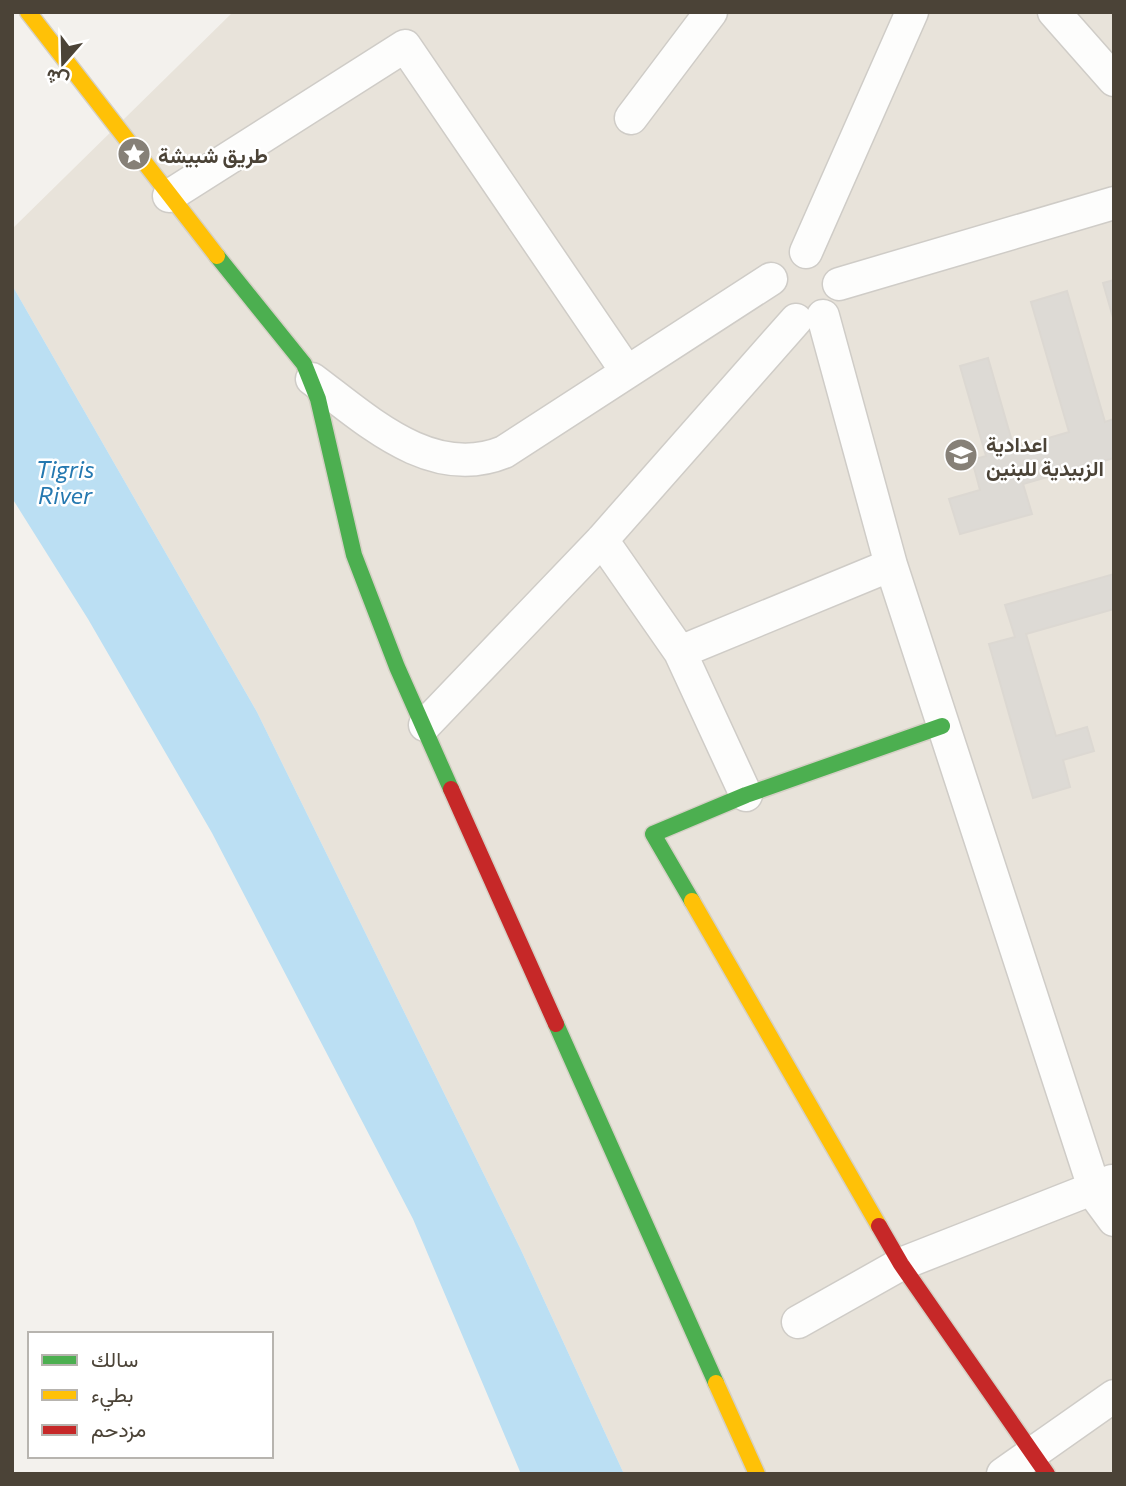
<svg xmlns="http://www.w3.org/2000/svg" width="1126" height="1486" viewBox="0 0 1126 1486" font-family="Commissioner,Vazirmatn,sans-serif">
	<rect width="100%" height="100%" fill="#f3f1ed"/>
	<path fill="#e8e3da" d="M 233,12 L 1114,12 L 1114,1474 L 624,1474 L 521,1250 L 257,712 L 12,285 L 12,229 Z"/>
	<path fill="#bbdff3" d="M 12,285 L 257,712 L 521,1250 L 624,1474 L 521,1474 L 413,1219 L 212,833 L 88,619 L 12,498 Z"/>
	<path fill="#dddad5" stroke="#dcd8d2" stroke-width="2" d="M 1114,280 L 1114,321 L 1103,283 Z
		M 1067,291 L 1105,422 L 1114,419 L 1114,458 L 1023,484 L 1032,514 L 960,534 L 949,499 L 980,490 L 972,460 L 986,456 L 960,366 L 988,358 L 1014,448 L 1069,432 L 1031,302 Z
		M 1114,574 L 1114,609 L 1026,634 L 1056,736 L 1087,727 L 1094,751 L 1063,760 L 1070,787 L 1033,798 L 989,644 L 1015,637 L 1005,605 Z"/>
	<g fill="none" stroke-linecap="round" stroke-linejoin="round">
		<defs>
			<path id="street" d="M 1054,12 L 1114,80
				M 631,118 L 711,12
				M 169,196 L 405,46 L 627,372
				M 806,252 L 912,12
				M 839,284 L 1114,203
				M 823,316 L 891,565 L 1097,1197 L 1114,1220
				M 312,379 C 366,419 431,482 504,452 L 771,279
				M 602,540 L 680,652 L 746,795
				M 680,652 L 891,565
				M 425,725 L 602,540 L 796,320
				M 798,1322 L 901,1264 L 1112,1181
				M 1003,1474 L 1114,1396"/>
			<path id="fast" d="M 217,256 L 304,364 L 318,399 L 354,555 L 397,667 L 451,789
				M 692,901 L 653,834 L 746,795 L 942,726
				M 556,1024 L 716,1383"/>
			<path id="slow" d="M 28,12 L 217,256
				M 692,901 L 879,1226
				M 716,1383 L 757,1474"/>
			<path id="jam" d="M 451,789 L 556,1024
				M 879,1226 L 901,1264 L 1047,1474"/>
		</defs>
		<use href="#street" stroke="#cfccc7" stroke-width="35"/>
		<use href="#fast" stroke="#d5d0c5" stroke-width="19"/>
		<use href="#slow" stroke="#d5d0c5" stroke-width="19"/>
		<use href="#jam" stroke="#d5d0c5" stroke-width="19"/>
		<use href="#street" stroke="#fdfdfc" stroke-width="32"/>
		<use href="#fast" stroke="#4caf50" stroke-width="16"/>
		<use href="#slow" stroke="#ffc107" stroke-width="16"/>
		<use href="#jam" stroke="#c62828" stroke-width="16"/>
	</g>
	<defs>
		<symbol id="sight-disc" viewBox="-11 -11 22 22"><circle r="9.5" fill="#868077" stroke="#fff"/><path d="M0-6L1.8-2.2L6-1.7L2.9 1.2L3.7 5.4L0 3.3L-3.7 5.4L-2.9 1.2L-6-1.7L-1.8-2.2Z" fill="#fff"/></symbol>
		<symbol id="school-disc" viewBox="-11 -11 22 22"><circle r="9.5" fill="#868077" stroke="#fff"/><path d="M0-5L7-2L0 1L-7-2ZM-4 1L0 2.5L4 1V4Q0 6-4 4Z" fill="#fff"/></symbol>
	</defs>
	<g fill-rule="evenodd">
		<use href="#sight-disc" x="115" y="135" width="38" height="38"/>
		<use href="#school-disc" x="942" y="436" width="38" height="38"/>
	</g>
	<g text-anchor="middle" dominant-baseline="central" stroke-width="5" stroke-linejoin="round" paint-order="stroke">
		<g font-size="21" font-weight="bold" fill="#4b4337" stroke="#fff" text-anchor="start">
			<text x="158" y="154">طريق شبيشة</text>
			<text x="986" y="443">اعدادية<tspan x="986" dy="24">الزبيدية للبنين</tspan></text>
		</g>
		<g font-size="23" font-style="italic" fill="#2478b0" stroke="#fff">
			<text x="65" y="469">Tigris<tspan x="65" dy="26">River</tspan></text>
		</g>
	</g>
	<rect width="1126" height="1486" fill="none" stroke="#4b4337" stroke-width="28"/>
	<rect x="28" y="1332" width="245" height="126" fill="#ffffff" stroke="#b7b4af" stroke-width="2"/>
	<rect x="42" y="1355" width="35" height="10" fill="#4caf50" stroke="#b7b4af" stroke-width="2"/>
	<text x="91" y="1367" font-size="21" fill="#4b4337">سالك</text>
	<rect x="42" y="1390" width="35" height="10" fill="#ffc107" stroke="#b7b4af" stroke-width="2"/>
	<text x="91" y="1402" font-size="21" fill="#4b4337">بطيء</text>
	<rect x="42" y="1425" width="35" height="10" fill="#c62828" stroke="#b7b4af" stroke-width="2"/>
	<text x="91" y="1437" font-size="21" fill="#4b4337">مزدحم</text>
	<g transform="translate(63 63) rotate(200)" stroke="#ffffff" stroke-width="5" paint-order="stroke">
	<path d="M0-5L12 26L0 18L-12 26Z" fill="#4b4337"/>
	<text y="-10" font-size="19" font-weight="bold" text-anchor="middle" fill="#4b4337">ش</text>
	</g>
</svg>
